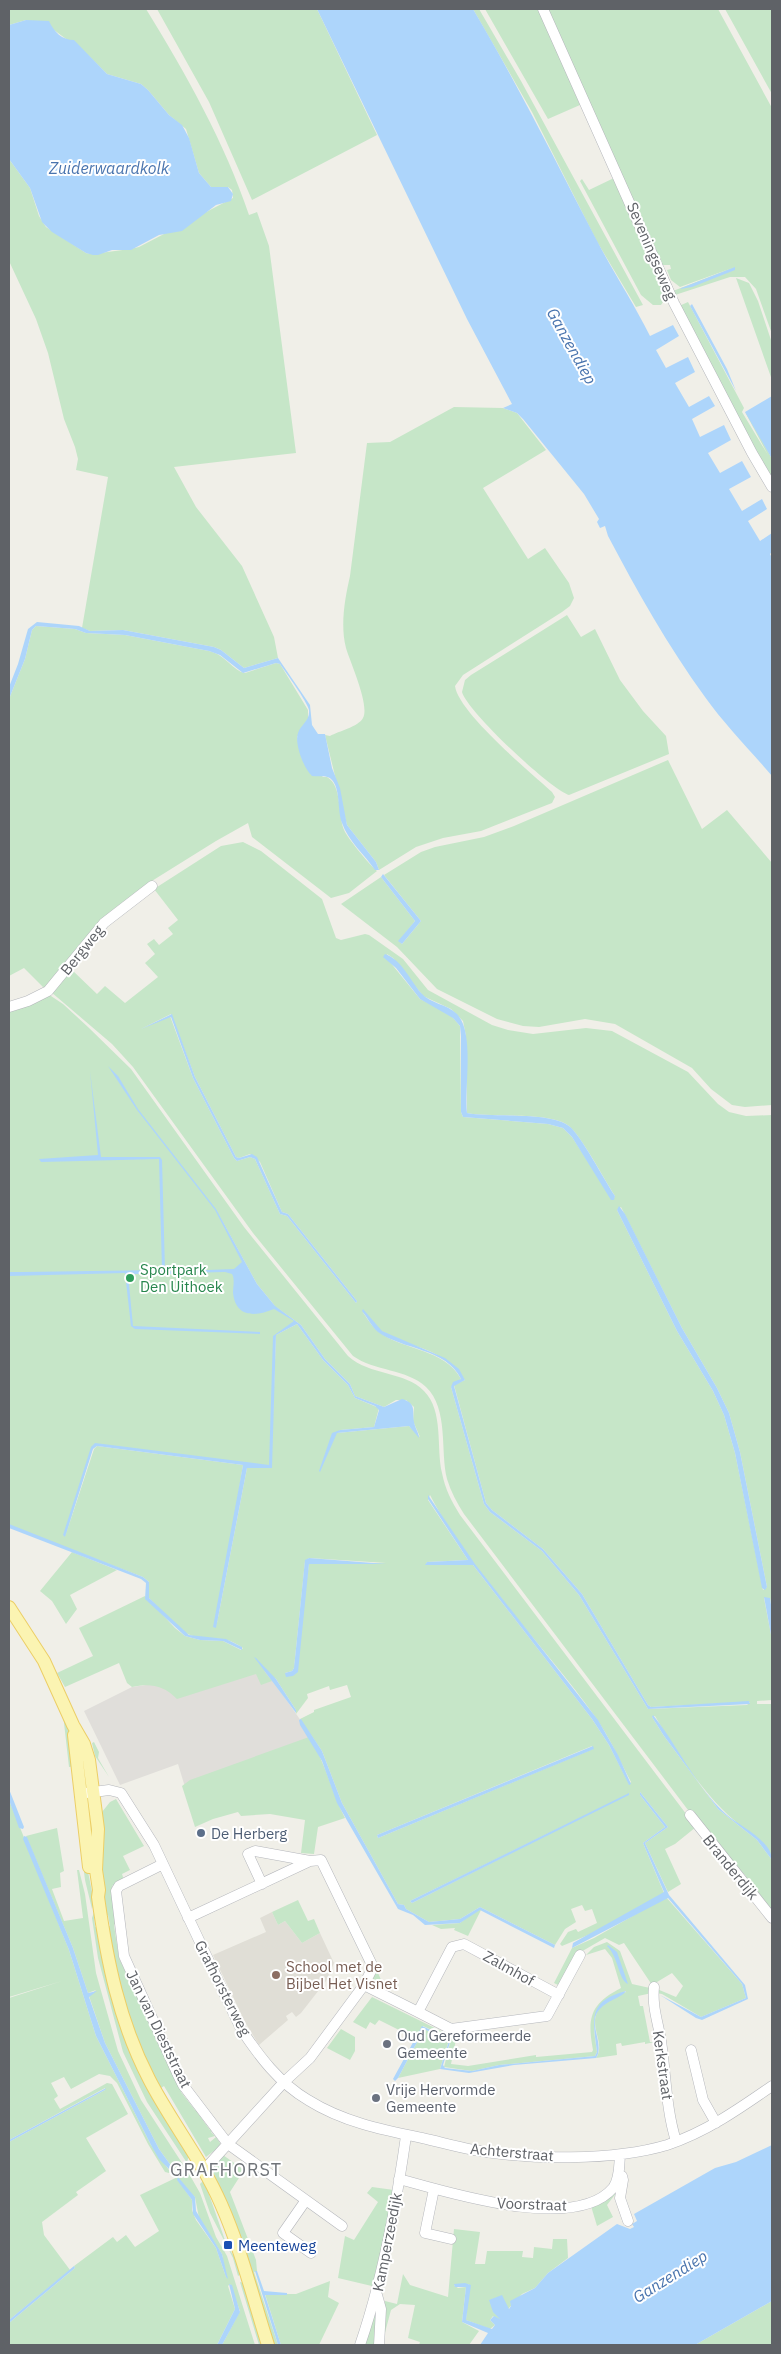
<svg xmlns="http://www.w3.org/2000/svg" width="781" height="2354" viewBox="0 0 781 2354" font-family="'IBM Plex Sans',sans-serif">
	<rect width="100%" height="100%" fill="#f0efe8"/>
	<path fill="#e0deda" d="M 264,1668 L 313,1738 L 185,1787 L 178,1764 L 120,1785 L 84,1711 L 132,1687 Z"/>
	<path fill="#e0ded6" d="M 272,1912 L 278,1925 L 285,1921 L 302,1943 L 320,1933 L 334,1963 L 326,1981 L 301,2013 L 296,2017 L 292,2012 L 286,2016 L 288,2020 L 259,2045 L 245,2022 L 213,1955 L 266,1932 L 260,1918 Z"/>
	<path fill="#c6e6c8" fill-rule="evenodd" d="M 10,9 L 146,9 C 186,74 225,143 249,215 L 257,212 L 269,246 L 296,453 L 174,467 L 196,507 L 242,566 L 274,637 L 278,658 L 244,668 L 221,650 L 214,647 L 123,630 L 90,631 L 82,628 L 108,477 L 76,470 L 78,459 L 75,447 L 64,419 L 48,353 L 36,319 L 9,261 L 9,159 L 30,188 L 39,216 L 46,227 L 86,253 C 91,255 133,249 139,247 L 233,198 L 232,190 L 228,187 L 211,187 L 199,173 L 186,129 L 169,115 L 148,90 L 141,84 L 107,74 L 89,56 L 54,30 L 26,20 L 9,25 Z
		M 157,9 L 317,9 L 377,135 L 252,200 L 209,102 Z
		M 473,9 L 479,9 L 521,81 L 643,305 L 636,307 L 596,240 L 532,112 Z
		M 485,9 L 539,9 L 580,105 L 548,119 Z
		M 547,9 L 718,9 L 772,108 L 772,334 L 756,289 L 745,277 L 730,277 L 675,295 L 673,291 L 735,267 L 680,287 L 671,280 L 667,270 L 671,269 L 670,265 L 661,265 Z
		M 725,9 L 772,9 L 772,94 Z
		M 614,178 L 667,296 L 661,305 L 653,305 L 641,295 L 580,181 L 582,179 L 589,190 Z
		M 736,278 L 749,283 L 758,301 L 772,343 L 772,380 Z
		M 688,302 L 744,408 L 742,412 L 768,455 L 745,412 L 748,414 L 772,459 L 772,484 L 679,306 Z
		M 454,407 L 503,408 L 517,413 L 546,450 L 483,488 L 528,559 L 545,548 L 569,583 L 574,598 L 570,606 L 562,612 L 463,675 L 455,686 C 458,712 531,773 552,792 L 555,797 L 552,803 L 481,831 L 443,838 L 416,847 L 379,870 L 376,862 L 347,825 L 325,735 L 330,736 C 339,731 358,727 363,718 C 370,705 350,662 346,648 C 340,625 345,598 350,576 L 367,443 L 390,442 Z
		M 567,615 L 581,637 L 595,629 L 620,680 L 643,711 L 666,736 L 669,754 L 569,795 C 550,789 467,711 462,692 L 465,680 L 471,675 Z
		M 36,626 L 75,629 L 86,633 L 125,635 L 209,651 C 226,655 233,671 245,673 L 276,663 L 280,664 L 308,710 L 308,719 L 297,737 L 302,759 L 323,777 L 327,777 C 343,786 337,816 345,832 C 351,842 368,863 377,871 L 349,893 L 331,898 L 252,837 L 248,823 L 216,841 L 147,884 L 115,908 L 97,925 L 45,989 L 24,968 L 9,976 L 9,699 L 25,659 L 32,630 Z
		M 668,760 L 702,829 L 727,810 L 772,863 L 772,1105 L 745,1107 L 732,1105 L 711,1089 L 692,1068 L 615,1024 L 585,1019 L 539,1027 L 523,1026 L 497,1019 L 437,989 L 397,947 L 341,904 L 381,877 L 415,921 L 399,941 L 402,944 L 421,921 L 384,875 L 421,852 L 435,847 L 484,837 L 514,826 Z
		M 243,842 L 261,851 L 322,899 L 336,938 L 341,940 L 365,934 L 369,935 L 403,959 L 428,990 L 492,1025 L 508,1030 L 533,1034 L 586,1028 L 612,1031 L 688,1072 L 718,1104 L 729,1112 L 746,1116 L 772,1115 L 772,1611 L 770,1598 L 764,1598 L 772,1640 L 772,1700 L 757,1701 L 757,1704 L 772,1704 L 772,1856 C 756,1833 740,1828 722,1809 C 697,1784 673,1747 655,1716 L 652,1717 L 664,1736 L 718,1809 L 757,1840 L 772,1860 L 772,1910 L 761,1896 L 757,1896 L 748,1885 L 746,1876 C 730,1858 702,1831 694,1811 L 688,1810 L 464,1514 C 457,1503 451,1492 447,1479 C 440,1451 449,1409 426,1387 C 407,1369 374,1371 353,1356 L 253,1233 L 133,1067 L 112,1044 L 51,992 L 72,970 L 97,994 L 105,986 L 125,1003 L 158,977 L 145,963 L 155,954 L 147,944 L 154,939 L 159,945 L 173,934 L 168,928 L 178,920 L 154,889 L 221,846 ZM 387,954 L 393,958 L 423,996 L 451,1009 L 463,1021 L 466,1036 L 467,1113 C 491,1118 551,1111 569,1126 C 582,1137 604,1179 615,1196 L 613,1200 L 572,1137 L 563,1128 L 548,1124 L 463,1117 L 461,1112 L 460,1026 L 449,1013 L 420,999 L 390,962 ZM 171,1014 L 195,1077 L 236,1157 L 239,1158 L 250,1154 L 260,1162 L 282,1212 L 288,1214 L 357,1301 L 356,1303 L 287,1216 L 280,1214 L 255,1159 L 250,1157 L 237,1161 L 234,1158 L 193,1078 L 170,1016 L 141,1029 ZM 621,1207 L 682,1328 L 717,1388 L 729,1413 L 740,1452 L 767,1587 L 763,1590 L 735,1453 L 724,1415 L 713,1391 L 677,1331 L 617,1210 ZM 362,1311 C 368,1317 374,1326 381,1331 C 413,1350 440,1345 465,1380 L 454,1385 L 486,1503 L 492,1510 L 543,1549 L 582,1594 L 648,1705 L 651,1707 L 750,1702 L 747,1705 L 648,1709 L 579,1595 L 542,1551 L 490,1512 L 484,1504 L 451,1387 L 461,1379 C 444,1348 404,1351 379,1332 C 372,1327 367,1318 362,1311 Z
		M 48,994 L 63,1004 L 88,1027 L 131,1069 L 244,1227 L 348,1356 C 370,1376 405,1371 424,1391 C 444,1411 436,1448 442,1473 C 445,1489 452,1502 460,1515 L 696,1827 L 675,1844 L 665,1849 L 681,1884 L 668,1892 L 645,1843 L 668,1827 L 640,1792 L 640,1795 L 665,1827 L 643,1843 L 664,1893 L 593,1933 L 562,1946 L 560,1944 L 568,1932 L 576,1929 L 578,1932 L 597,1923 L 592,1909 L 585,1911 L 582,1905 L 571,1909 L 576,1922 L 565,1929 L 555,1945 L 480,1907 L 460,1919 L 429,1922 L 406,1909 L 404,1905 L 398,1904 L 342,1803 L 322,1751 L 300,1719 L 314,1712 L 314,1710 L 351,1697 L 347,1685 L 330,1690 L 329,1686 L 307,1694 L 308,1698 L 296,1714 L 296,1710 L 276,1679 L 264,1671 L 272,1681 L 261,1685 L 256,1674 L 177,1699 C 164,1685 149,1683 132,1687 L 127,1683 L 119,1663 L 65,1687 L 57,1673 L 93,1656 L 79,1628 L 145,1596 L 175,1628 L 185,1636 L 200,1640 L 223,1641 L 241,1650 L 243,1648 C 220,1632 211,1643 190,1635 C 175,1629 161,1610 149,1598 L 149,1582 L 143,1577 L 9,1526 L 9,1010 ZM 219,1215 L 257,1284 L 275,1306 L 301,1325 L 325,1359 L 350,1384 L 355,1396 L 384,1407 L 396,1400 L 406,1400 L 414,1407 L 413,1421 L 420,1437 L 409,1426 L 337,1433 L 335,1435 L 340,1430 L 374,1427 L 379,1408 L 355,1398 L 348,1385 L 323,1360 L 297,1324 L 276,1335 L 271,1468 L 247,1468 L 216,1628 L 243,1465 L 97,1446 L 94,1449 L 65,1537 L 93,1447 L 97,1445 L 270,1466 L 274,1336 L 296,1322 L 258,1293 ZM 430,1495 C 473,1577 543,1643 596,1718 C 610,1738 620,1761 631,1782 L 629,1784 L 609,1745 L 592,1719 L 473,1565 L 426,1565 L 427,1562 L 468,1560 L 428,1500 ZM 309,1558 L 386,1563 L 309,1564 L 293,1676 L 285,1673 L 292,1671 L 294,1668 L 305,1561 ZM 592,1746 L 593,1749 L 378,1838 L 377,1835 ZM 629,1794 L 412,1903 L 410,1901 Z
		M 72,1552 L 117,1570 L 70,1595 L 77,1609 L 66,1624 L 52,1601 L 40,1591 Z
		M 63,1714 L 70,1733 L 76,1766 L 69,1767 Z
		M 309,1737 C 326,1762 331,1792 345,1818 L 318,1827 L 314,1854 L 301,1853 L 305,1820 L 270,1814 L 241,1816 L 238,1812 L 213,1819 L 195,1827 L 182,1786 L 190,1780 Z
		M 94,1742 L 99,1752 L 98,1758 L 109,1777 L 95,1756 L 92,1743 Z
		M 116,1799 L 144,1846 L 123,1856 L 130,1870 L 122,1874 L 124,1880 L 112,1886 L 116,1922 L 114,1925 L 119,1958 L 180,2089 L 183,2090 L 181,2092 L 195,2110 L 198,2111 L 197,2112 L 210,2130 L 213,2130 L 211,2132 L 215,2136 L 208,2138 L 210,2142 L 216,2137 L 220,2143 L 220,2146 L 206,2157 L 164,2086 L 161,2088 L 153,2078 L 120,1994 L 107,1927 L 110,1926 L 108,1915 L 105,1915 L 102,1889 L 102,1812 L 110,1802 Z
		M 9,1800 L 69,1950 L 96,2036 L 151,2145 L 169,2170 L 172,2167 L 159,2149 L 105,2043 L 89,1996 L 96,1990 L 88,1993 L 73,1948 L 26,1836 L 57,1828 L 64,1871 L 60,1873 L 61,1887 L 52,1889 L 64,1921 L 83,1918 L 77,1870 L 79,1870 L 85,1894 L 96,1973 L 118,2051 L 141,2100 L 184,2166 L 169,2173 L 165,2172 L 148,2144 L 117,2083 L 110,2076 L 99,2074 L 71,2089 L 64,2077 L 51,2083 L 58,2096 L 54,2099 L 60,2109 L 107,2083 L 112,2084 L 128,2114 L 86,2138 L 106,2171 L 76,2192 L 78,2195 L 42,2222 L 44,2235 L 70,2270 L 9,2320 L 9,2142 L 105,2090 L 105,2088 L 9,2140 L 9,1998 L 62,1981 L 9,1997 Z
		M 77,1816 L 94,1902 L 92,1909 L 85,1880 Z
		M 666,1897 L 742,1984 L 746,1998 L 701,2017 L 662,1994 L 656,1993 L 657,1989 L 676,1997 L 683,1986 L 672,1973 L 652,1985 L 624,1943 L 619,1945 L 605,1938 L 579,1953 L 558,1985 L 554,1983 L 572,1948 L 594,1938 Z
		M 298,1900 L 308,1921 L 314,1919 L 320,1933 L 302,1943 L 285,1921 L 278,1925 L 272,1912 Z
		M 95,1909 L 97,1915 L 94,1916 L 95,1927 L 99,1928 L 107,1977 L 189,2154 L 187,2163 L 147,2102 L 123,2052 L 98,1958 L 92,1918 Z
		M 477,1910 L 481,1910 L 468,1936 L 454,1930 L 455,1928 L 441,1929 L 432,1925 L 460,1923 Z
		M 607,1942 L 620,1951 L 632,1984 L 650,1988 L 652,1993 L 638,1996 L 640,2006 L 643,2006 L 650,2042 L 655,2042 L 645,2044 L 645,2042 L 622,2046 L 621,2043 L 616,2044 L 617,2055 L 596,2058 C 610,2038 570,2013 626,1992 L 626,1991 C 589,2004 592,2019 597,2052 L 595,2056 L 499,2065 L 472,2071 L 444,2067 L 451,2039 L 423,2026 L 415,2038 L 379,2020 L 375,2025 L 370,2022 L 366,2029 L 353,2022 L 372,1997 L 451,2036 L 457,2035 L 451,2064 L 468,2066 L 536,2055 L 536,2057 L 592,2052 L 593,2050 C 587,2018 590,2004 621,1988 L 612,1958 L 605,1949 L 586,1955 L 594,1947 Z
		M 376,1972 L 378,1973 L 386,1991 L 374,1987 L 371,1979 Z
		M 341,2029 L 355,2037 L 355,2051 L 350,2060 L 327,2048 Z
		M 424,2029 L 449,2040 L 440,2069 L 398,2078 Z
		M 223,2155 L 244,2170 L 230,2192 L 256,2260 L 257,2271 L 254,2272 L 278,2345 L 272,2345 L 211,2173 L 211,2169 Z
		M 188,2172 L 200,2193 L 216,2237 L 227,2256 L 255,2345 L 222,2345 L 240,2311 L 230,2284 L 228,2286 L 235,2309 L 217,2345 L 9,2345 L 9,2323 L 75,2268 L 74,2266 L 113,2237 L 117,2242 L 126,2235 L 135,2247 L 159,2231 L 140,2195 ZM 185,2190 L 195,2197 L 199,2218 L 222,2254 L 226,2277 L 216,2248 L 196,2220 L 192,2210 L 192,2200 Z
		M 204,2180 L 227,2246 L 238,2262 L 241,2274 L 238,2276 L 233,2258 L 210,2213 L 200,2184 Z
		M 372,2187 L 394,2190 L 376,2287 L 338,2278 L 345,2236 L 354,2240 L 378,2202 L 367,2193 Z
		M 617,2192 L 607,2205 L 613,2217 L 597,2226 L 591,2206 Z
		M 454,2229 L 480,2232 L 475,2264 L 485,2264 L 487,2251 L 523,2251 L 522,2257 L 533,2258 L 534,2247 L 552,2249 L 553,2239 L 567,2239 L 568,2258 L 548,2273 L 535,2288 L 522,2294 L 508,2309 L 506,2308 L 499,2320 L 493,2316 L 490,2320 L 495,2325 L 490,2329 L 466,2320 L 469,2284 L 454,2285 L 458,2288 L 466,2287 L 462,2322 L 479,2331 L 469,2345 L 419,2345 L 420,2342 L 408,2338 L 415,2305 L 400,2304 L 391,2310 L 383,2340 L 385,2301 L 397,2304 L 403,2274 L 410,2285 L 448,2297 Z
		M 330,2281 L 328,2297 L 339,2303 L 319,2345 L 281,2345 L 265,2294 L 296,2294 Z
		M 240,2282 L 244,2283 L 264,2345 L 259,2345 Z
		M 772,2301 L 772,2345 L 695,2345 Z
		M 376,2305 L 376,2345 L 363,2345 Z"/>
	<path fill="#add5fb" d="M 317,9 L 473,9 C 517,83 555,160 595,237 C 612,270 633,302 650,336 L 673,325 L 679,336 L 656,350 L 666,368 L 688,357 L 695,372 L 675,383 L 689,407 L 709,396 L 715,406 L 692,419 L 700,437 L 724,425 L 731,440 L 708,453 L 720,473 L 742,461 L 751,477 L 729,489 L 742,511 L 762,499 L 767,509 L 748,521 L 760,541 L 772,533 L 772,552 L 770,554 L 772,558 L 772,776 C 750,750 725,725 705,697 C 668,646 637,591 608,536 L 605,526 L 600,528 L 597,522 L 599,519 L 584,494 L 523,419 L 517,413 L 503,408 L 512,404 L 467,319 Z
		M 26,20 L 49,21 C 54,32 62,40 74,40 L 107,74 L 141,84 L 148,90 L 169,115 L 182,125 L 189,138 L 199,173 L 211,187 L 228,187 L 233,194 L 231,201 L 216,205 L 182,231 L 159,235 L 131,250 L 112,250 L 98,255 L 93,255 L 86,253 L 52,232 L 42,222 L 30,188 L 9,159 L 9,25 Z
		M 735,267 L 735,270 L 692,287 L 679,289 Z
		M 692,304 L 727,369 L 736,391 L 690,306 Z
		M 772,396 L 772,459 L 745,412 Z
		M 37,622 L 79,626 L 90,631 L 123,630 L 214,647 L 221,650 L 244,668 L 278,658 L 310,705 L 312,725 L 318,734 L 325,734 L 332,768 L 340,788 L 347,825 L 376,862 L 379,870 L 375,870 C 365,855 348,841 342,823 C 337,811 341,788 331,779 C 327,775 318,777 312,776 C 304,769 294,743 298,733 C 301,724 310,721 309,710 C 307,701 286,673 280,664 L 276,663 L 243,673 L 220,655 L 209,651 L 125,635 L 86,633 L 75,629 L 36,626 L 32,630 L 25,659 L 9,699 L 9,687 L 18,664 L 28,629 Z
		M 383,874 L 421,921 L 402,944 L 398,941 L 415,921 L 381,877 Z
		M 385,954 C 402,960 410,980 421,993 C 431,1004 447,1004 457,1014 C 475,1033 464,1087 467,1113 C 492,1118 550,1111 569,1126 C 581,1135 604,1180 615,1196 L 614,1200 L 611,1200 L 572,1137 L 563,1128 L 548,1124 L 463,1117 L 461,1112 L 461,1036 L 460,1026 L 453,1018 L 420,999 L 396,968 L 383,957 Z
		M 172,1014 L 195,1077 L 236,1157 L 239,1158 L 252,1154 L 257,1157 L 282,1212 L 288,1214 L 357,1301 L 356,1303 L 287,1216 L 280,1214 L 255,1159 L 250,1157 L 237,1161 L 234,1158 L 193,1078 L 171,1017 L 141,1029 Z
		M 108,1066 L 118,1076 L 138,1109 L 216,1209 L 257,1284 L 275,1306 L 301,1325 L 325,1359 L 350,1384 L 355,1396 L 384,1407 L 402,1399 C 417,1403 412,1411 414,1422 C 415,1428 419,1433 419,1438 L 409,1426 L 337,1433 L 320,1472 L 319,1471 L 332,1433 L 340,1430 L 374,1427 L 379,1410 L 375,1406 L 355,1398 L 348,1385 L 323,1360 L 297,1324 L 276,1335 L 272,1468 L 247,1468 L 216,1628 L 213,1627 L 243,1465 L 97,1446 L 93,1449 L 65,1537 L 63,1535 L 91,1447 L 95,1443 L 269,1465 L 273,1336 L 294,1321 L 274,1309 C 257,1316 236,1319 233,1293 C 233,1287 235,1279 232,1274 L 225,1272 L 182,1273 L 182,1271 L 234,1269 L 242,1262 L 215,1210 L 137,1110 Z
		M 90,1071 L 101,1157 L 160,1157 L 162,1160 L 165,1270 L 176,1272 L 175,1274 L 128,1274 L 133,1326 L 260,1332 L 260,1334 L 135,1329 L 131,1326 L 125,1273 L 9,1276 L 9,1272 L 22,1272 L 162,1270 L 159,1159 L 41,1162 L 39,1159 L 98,1155 Z
		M 619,1206 L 625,1214 L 682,1328 L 717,1388 L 729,1413 L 740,1452 L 767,1587 L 765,1590 L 762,1588 L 735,1453 L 724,1415 L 713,1391 L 677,1331 L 617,1210 Z
		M 363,1309 L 382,1331 L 445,1358 L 459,1369 L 465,1380 L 454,1386 L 486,1503 L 492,1510 L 543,1549 L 582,1594 L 648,1705 L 651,1707 L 749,1701 L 750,1704 L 648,1709 L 579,1595 L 542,1551 L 490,1512 L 484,1504 L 451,1387 L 453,1382 L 461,1379 C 446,1348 403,1350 378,1332 C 372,1327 367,1317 362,1311 Z
		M 428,1495 L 475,1564 L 598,1720 L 618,1755 L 631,1784 L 629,1785 L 609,1745 L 592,1719 L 473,1565 L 425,1565 L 427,1562 L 468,1560 L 428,1499 Z
		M 9,1524 L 143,1577 L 149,1582 L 149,1598 L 189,1635 L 226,1639 L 242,1647 L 242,1650 L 223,1641 L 200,1640 L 185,1636 L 145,1599 L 146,1583 L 141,1579 L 9,1528 Z
		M 309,1558 L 386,1564 L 309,1564 L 298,1672 L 293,1676 L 286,1677 L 285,1673 L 292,1671 L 294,1668 L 305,1560 Z
		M 764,1597 L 770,1598 L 772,1611 L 772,1640 Z
		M 254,1657 L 256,1658 L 276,1679 L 296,1710 L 296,1713 Z
		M 653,1715 C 678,1746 697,1789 727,1815 C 740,1826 772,1841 772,1860 L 757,1840 L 718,1809 L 664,1736 L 652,1717 Z
		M 301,1719 L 322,1751 L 342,1803 L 398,1904 L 404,1905 L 406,1909 L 429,1922 L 460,1919 L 480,1907 L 555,1945 L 554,1948 L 480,1910 L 460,1923 L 425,1925 L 413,1915 L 398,1909 L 337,1803 L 322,1761 L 300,1725 L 299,1720 Z
		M 593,1746 L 594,1749 L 378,1838 L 377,1835 Z
		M 9,1789 L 24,1827 L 23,1829 L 19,1828 L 9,1800 Z
		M 640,1792 L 668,1827 L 645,1843 L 669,1895 L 745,1985 L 748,1999 L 702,2020 L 696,2018 L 660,1995 L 701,2017 L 746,1998 L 742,1984 L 668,1898 L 572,1948 L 573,1943 L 664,1892 L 643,1843 L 665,1827 L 640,1795 Z
		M 629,1793 L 629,1795 L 412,1903 L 410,1901 Z
		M 24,1836 L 27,1837 L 73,1948 L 88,1993 L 97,1991 L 89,1997 L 105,2043 L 159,2149 L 172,2167 L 171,2171 L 159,2159 L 151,2145 L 96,2036 L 69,1950 L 23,1839 Z
		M 608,1945 L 617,1952 L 628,1984 C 618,1979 619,1958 607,1946 Z
		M 626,1991 C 621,1999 603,2000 596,2015 C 591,2028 604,2046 596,2058 L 514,2065 L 469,2073 L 440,2069 L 449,2041 L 424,2029 L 398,2078 L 395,2081 L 393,2079 L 422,2026 L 451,2039 L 443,2065 L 445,2068 L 472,2071 L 499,2065 L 595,2056 L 597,2052 C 593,2020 587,2001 626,1991 Z
		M 106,2088 L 105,2090 L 9,2142 L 9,2140 Z
		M 772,2145 L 772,2301 L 695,2345 L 480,2345 L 488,2333 L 462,2322 L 466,2287 L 455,2287 L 454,2284 L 465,2283 L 471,2285 L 466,2320 L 492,2329 L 495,2325 L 490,2320 L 494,2316 L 500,2319 L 493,2312 L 489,2300 L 502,2295 L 509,2309 L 511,2306 L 510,2301 L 535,2288 L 548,2273 L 617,2224 L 630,2229 L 634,2227 L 632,2224 L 637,2221 L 634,2214 L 715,2168 L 736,2162 Z
		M 178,2177 L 195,2197 L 196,2211 L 222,2254 L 228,2279 L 226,2277 L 216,2248 L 193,2214 L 192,2200 L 177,2180 Z
		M 74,2266 L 75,2268 L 9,2323 L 9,2320 Z
		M 255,2271 L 257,2271 L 264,2291 L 287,2293 L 287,2295 L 265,2295 L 281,2345 L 278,2345 Z
		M 229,2284 L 232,2285 L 240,2312 L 222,2345 L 217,2345 L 235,2309 Z"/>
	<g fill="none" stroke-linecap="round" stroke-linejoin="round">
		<defs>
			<path id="minor" d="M 543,9 L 674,303 L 752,453 L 772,487
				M 9,1007 L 28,1001 L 48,991 L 104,923 L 152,886
				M 86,1793 L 109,1790 L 121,1793 L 154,1845 L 241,2029 C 259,2056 279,2083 308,2100 C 343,2122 383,2130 422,2138 C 440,2142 457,2147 474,2150 C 528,2160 614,2161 667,2145 C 706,2132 739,2109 772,2086
				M 690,1815 L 772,1918
				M 163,1864 L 119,1886 L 116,1891 L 124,1956 L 178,2075 L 183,2085 L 228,2144 L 342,2226
				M 188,1918 L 310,1861
				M 364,1985 L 418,2012 L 452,1947 L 464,1944 L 559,1995
				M 654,1987 C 652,2007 658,2022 661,2041 C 666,2075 666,2109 676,2141
				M 418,2012 L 451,2029 L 547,2016 L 580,1955
				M 691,2050 L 703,2100 L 716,2123
				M 204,2170 L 284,2082 L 310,2058 L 364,1985 L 373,1967 L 321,1860 L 310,1861 L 255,1851 L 248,1854 L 262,1884
				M 622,2176 L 623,2180 L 620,2198 L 628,2221
				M 399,2179 C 447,2192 575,2233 613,2188 C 620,2179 619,2165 620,2155
				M 434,2189 L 425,2233 L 451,2239
				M 306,2200 L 283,2233 L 311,2253
				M 377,2295 L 381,2309 L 379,2345
				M 360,2345 C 383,2278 396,2207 406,2136"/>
			<path id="major" d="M 9,1607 L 44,1661 L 73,1725 L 84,1744 L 89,1760 L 98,1829 L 96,1870 L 99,1890 L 98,1897 C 107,1961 119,2021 149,2079 C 171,2122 202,2160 221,2204 C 241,2249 253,2298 268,2345
				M 74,1735 L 89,1867"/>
		</defs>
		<use href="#minor" stroke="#b5b7bc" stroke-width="11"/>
		<use href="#major" stroke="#ecce66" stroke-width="14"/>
		<use href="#minor" stroke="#fff" stroke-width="10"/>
		<use href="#major" stroke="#fbf4b2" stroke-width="12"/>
	</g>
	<circle fill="#2e9e5b" stroke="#fff" stroke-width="2" cx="130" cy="1278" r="5"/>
	<circle fill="#5c6f8a" stroke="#fff" stroke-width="2" cx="201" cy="1833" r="5"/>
	<circle fill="#8d6e63" stroke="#fff" stroke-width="2" cx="276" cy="1975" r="5"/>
	<g fill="#6b7280" stroke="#fff" stroke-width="2">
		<circle cx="387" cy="2044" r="5"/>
		<circle cx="376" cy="2098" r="5"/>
	</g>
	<rect fill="#1a4fb4" stroke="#fff" stroke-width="2" x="223" y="2240" width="10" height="10" rx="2.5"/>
	<g text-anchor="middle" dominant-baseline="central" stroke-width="4" stroke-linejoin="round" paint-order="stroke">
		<g font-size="15" fill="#5f6267" stroke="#fff">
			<text transform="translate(652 251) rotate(67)">Seveningseweg</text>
			<text transform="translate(82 950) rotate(-51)">Bergweg</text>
			<text transform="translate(731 1867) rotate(51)">Branderdijk</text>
			<text transform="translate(509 1968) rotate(29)">Zalmhof</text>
			<text transform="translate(223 1988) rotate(63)">Grafhorsterweg</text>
			<text transform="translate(159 2029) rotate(64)">Jan van Dieststraat</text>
			<text transform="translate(663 2065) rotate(82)">Kerkstraat</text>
			<text transform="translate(512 2152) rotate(5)">Achterstraat</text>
			<text transform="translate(532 2204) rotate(2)">Voorstraat</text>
			<text transform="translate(387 2242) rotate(-79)">Kamperzeedijk</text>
		</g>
		<g font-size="15" fill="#27864d" stroke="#fff" text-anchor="start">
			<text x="140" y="1269">Sportpark<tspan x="140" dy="17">Den Uithoek</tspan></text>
		</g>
		<g font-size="15" fill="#4e5e75" stroke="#fff" text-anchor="start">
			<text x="211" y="1833">De Herberg</text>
		</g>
		<g font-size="15" fill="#785e54" stroke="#fff" text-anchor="start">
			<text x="286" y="1966">School met de<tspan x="286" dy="17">Bijbel Het Visnet</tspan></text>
		</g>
		<g font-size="15" fill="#5b616d" stroke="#fff" text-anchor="start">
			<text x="397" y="2035">Oud Gereformeerde<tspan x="397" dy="17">Gemeente</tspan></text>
			<text x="386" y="2089">Vrije Hervormde<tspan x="386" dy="17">Gemeente</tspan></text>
		</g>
		<g font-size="15" fill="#164399" stroke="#fff" text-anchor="start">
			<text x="238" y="2245">Meenteweg</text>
		</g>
		<g font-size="16" font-style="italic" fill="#4974ae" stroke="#fff">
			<text x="109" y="168">Zuiderwaardkolk</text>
			<text transform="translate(572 346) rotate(61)">Ganzendiep</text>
			<text transform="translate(670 2276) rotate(-32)">Ganzendiep</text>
		</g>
		<g font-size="18" letter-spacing="1" fill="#707479" stroke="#fff">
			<text x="226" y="2169">GRAFHORST</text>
		</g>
	</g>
	<rect width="781" height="2354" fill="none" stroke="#5f6267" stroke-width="20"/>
</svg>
